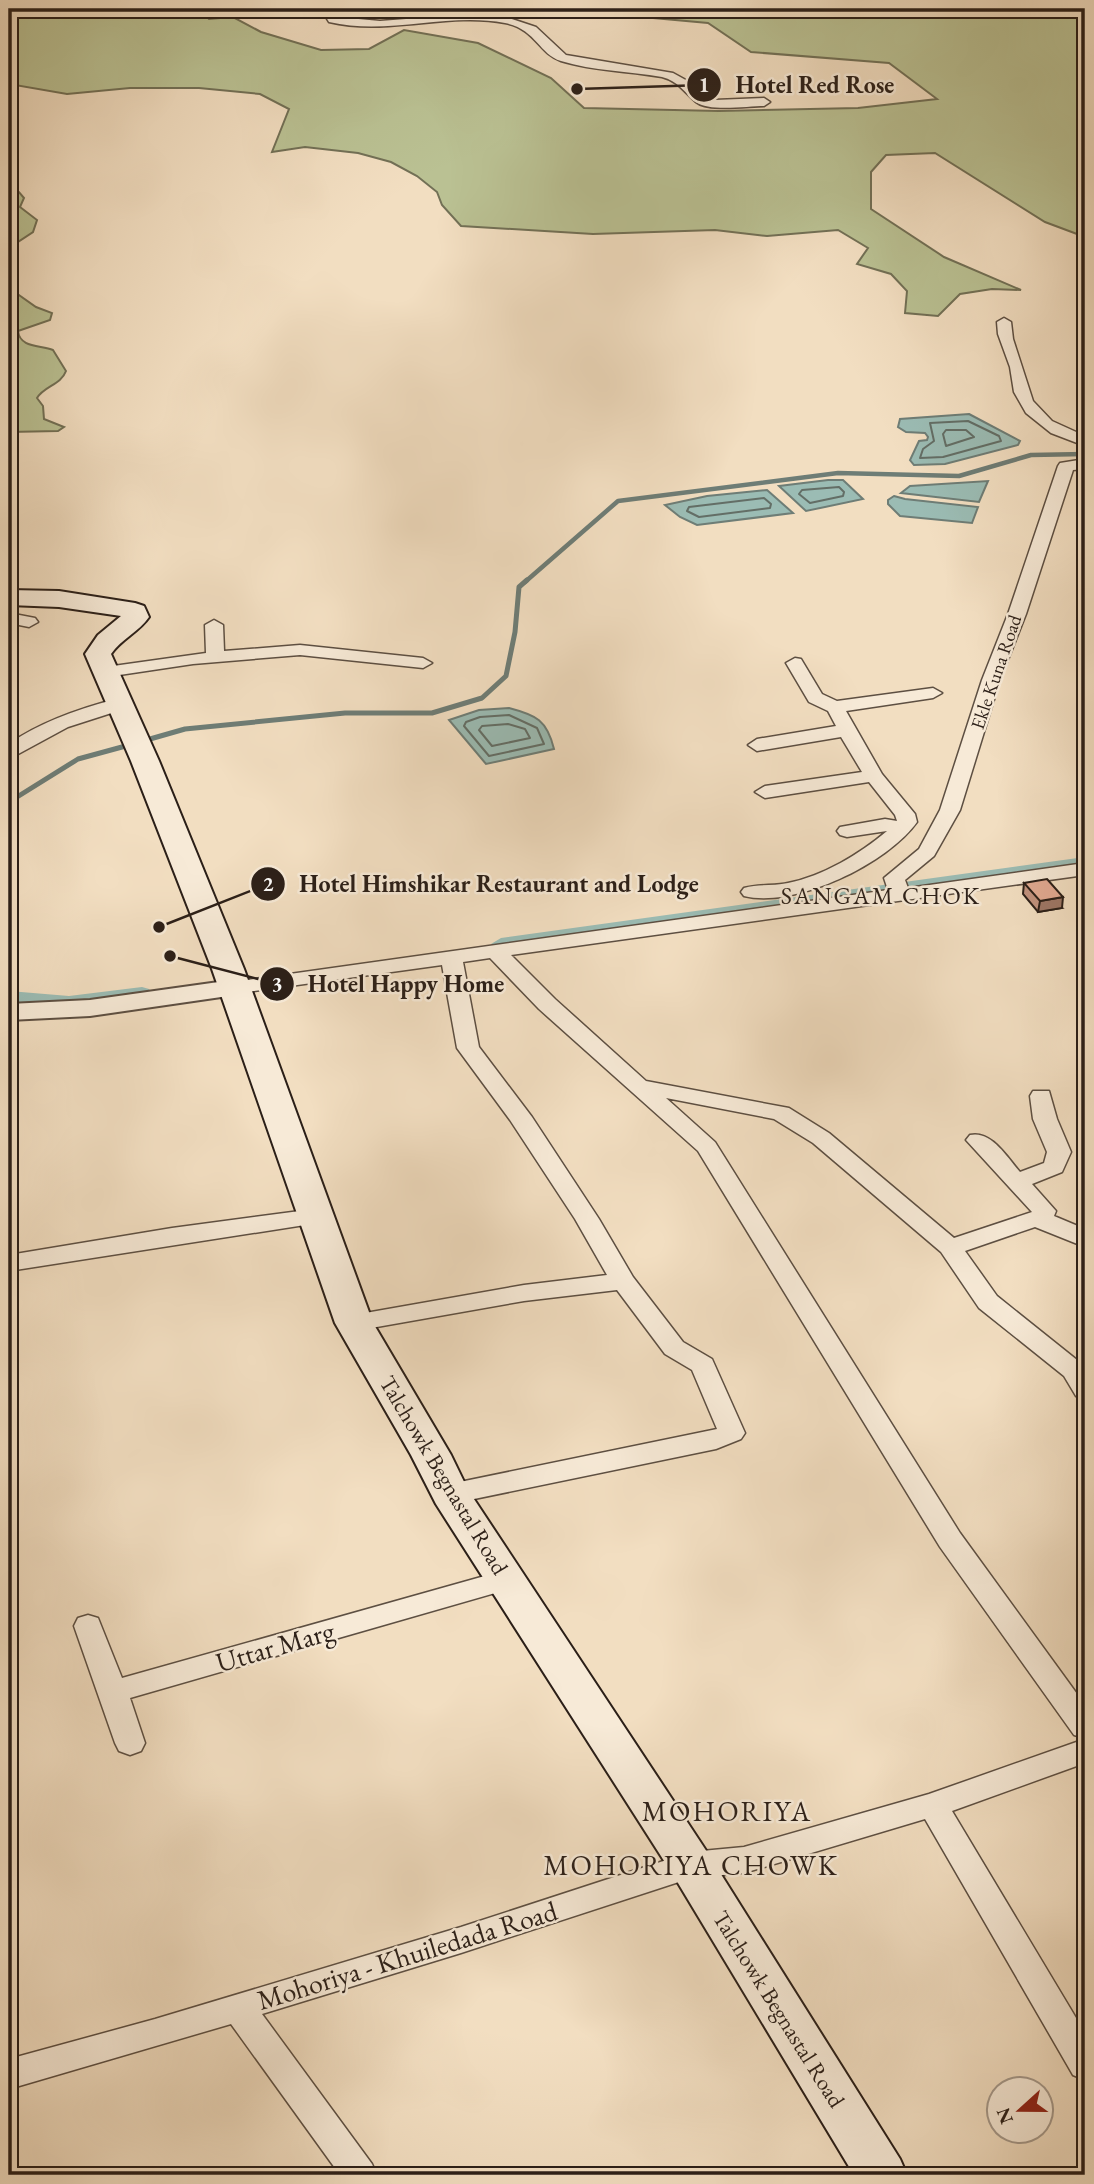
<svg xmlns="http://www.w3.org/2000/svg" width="1094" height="2184" viewBox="0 0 1094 2184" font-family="'EB Garamond',serif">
	<rect width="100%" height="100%" fill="#f2dec1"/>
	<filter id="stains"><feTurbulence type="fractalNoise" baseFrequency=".00286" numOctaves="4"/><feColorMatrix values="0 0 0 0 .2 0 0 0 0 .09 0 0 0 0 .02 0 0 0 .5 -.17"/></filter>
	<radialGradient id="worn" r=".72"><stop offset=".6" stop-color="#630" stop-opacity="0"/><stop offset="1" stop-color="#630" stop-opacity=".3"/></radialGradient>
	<path fill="#bac193" stroke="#727056" stroke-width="2" d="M 9,9 L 185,9 L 204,13 L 209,19 L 233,17 L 261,32 L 321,50 L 369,49 L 404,30 L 478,43 L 551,78 L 584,108 L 719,111 L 858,108 L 937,99 L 889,63 L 751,52 L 708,23 L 587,12 L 405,17 L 384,9 L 1085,9 L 1085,237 L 1045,222 L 935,153 L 886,155 L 871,172 L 871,209 L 944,257 L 1021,290 L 992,289 L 960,294 L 938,316 L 905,313 L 907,291 L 891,274 L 857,264 L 868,248 L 838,230 L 767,236 L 715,230 L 593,234 L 461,226 L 442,205 L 437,192 L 417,176 L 391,162 L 358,153 L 305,147 L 272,152 L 289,109 L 260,94 L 199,88 L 130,88 L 67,94 L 9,84 Z
		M 9,189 L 19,192 L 24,198 L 20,207 L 37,220 L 33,232 L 12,246 L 9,254 Z
		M 9,288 L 36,307 L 52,313 L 50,320 L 18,331 C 20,348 40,345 53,350 L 66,371 C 61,385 44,386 37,398 L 43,406 L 44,419 L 64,427 L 58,431 L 9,432 Z"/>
	<path fill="#9bbcb4" stroke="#6e7d76" stroke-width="2" d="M 969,414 L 1020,441 L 1018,445 L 945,464 L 914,465 L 910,460 L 919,441 L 927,440 L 928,437 L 925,433 L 906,432 L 898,427 L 900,419 Z
		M 828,480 L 843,480 L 863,499 L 806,511 L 779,486 Z
		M 988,481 L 979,502 L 901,493 L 910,486 Z
		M 767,490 L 793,513 L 697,525 L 680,517 L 665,505 L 707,496 Z
		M 894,496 L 905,499 L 978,507 L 972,523 L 900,516 L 888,504 L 888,500 Z
		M 509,708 C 536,715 547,720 554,749 L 486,764 L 449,720 L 479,710 Z"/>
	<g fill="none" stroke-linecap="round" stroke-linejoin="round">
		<path stroke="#636e66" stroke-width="2" d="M 968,421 L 999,436 L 1001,441 L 943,457 L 920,458 L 923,449 L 934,441 L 930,423 Z
			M 946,430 L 966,430 L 974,437 L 946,446 L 943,434 Z
			M 839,487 L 844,492 L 843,496 L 810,503 L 799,494 L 802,490 Z
			M 764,498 L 771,504 L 770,508 L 699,517 L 687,511 L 689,507 Z
			M 509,715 L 537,728 L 544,744 L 489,756 L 464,726 L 466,722 L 480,717 Z
			M 508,724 L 525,729 L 530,738 L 492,746 L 479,730 L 482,726 Z"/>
		<path stroke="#6e7d76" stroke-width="4.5" d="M 525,582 L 618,501 L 838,473 L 959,476 L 1031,455 L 1085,454"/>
		<path stroke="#6e7d76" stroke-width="5" d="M 143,741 L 185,729 L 345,713 L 432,713 L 482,698 L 506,676 L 515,632 L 519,587 L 527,580
			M 9,802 L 78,759 L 133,744"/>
		<path fill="#9bbcb4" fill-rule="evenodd" d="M 1085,857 L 1085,869 L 501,950 L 491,944 L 501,938 Z
			M 142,987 L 149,989 L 152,993 L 149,997 L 69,1008 L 9,1003 L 9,991 L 69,996 Z"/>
		<defs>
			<path id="minor" d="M 321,9 L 331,9 L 337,17 L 380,21 L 458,15 L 506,17 L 536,27 L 566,55 L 673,73 L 693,84 L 705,98 L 715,100 L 764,98 L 770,102 L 764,106 C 748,106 708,112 696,102 C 684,92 678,81 662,77 C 629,71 593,71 561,61 C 539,54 536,29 505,23 C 447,12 388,36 329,22 Z
				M 1004,318 L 1011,322 L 1013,339 L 1033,401 L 1052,421 L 1085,436 L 1085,446 L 1051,433 L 1026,413 L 1014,392 L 1010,367 L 998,334 L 997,322 Z
				M 1085,459 L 1085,469 L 1073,470 L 1026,614 L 1000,680 L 960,810 L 934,856 L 905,880 L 908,888 L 1085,863 L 1085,875 L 511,955 L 555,999 L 646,1081 L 789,1108 L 829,1133 L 954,1238 L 1032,1212 L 966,1140 L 970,1135 C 991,1130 1007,1157 1020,1172 L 1044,1163 L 1047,1152 L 1033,1119 L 1030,1096 L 1033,1091 L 1049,1091 L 1057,1119 L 1071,1152 L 1062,1172 L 1032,1184 L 1056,1211 L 1054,1216 L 1085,1229 L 1085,1247 L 1035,1227 L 965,1251 L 997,1296 L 1082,1364 L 1085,1369 L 1085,1399 L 1076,1396 L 1064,1376 L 979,1308 L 941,1252 L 813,1143 L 774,1119 L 666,1098 L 715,1142 L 960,1533 L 1085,1705 L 1085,1738 L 1074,1735 L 940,1547 L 698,1151 L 539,1009 L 490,958 L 463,962 L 479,1047 L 532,1117 L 599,1219 L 633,1277 L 683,1342 L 712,1359 L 745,1433 L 741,1439 L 716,1449 L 450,1504 L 440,1501 L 436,1494 L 440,1487 L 450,1484 L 717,1429 L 692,1370 L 665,1354 L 617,1290 L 524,1301 L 354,1331 L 345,1329 L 341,1323 L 345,1317 L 354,1315 L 524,1285 L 607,1275 L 575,1219 L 510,1120 L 457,1048 L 442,965 L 233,994 L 225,993 L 222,988 L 225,983 L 233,982 L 888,890 L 884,878 L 919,849 L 940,810 L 982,680 L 1008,614 L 1058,466 L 1060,463 Z
				M 9,613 L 35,618 L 38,622 L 29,627 L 9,623 Z
				M 214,620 L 223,625 L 224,651 L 300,645 L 423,658 L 432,663 L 423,668 L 300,655 L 193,664 L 106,677 L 97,672 L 106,667 L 206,653 L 205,625 Z
				M 795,658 L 801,659 L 822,694 L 837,701 L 933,688 L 942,693 L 933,698 L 846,711 L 882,774 L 915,814 L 917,822 C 888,863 795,909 744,896 L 741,892 L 744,888 C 758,884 774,886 788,883 C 823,876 860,854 887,831 L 847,837 L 840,835 L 837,831 L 840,827 L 885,819 L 897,821 L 895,815 L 869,782 L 765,798 L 755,792 L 765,786 L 862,772 L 841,737 L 757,751 L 748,745 L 757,739 L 836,726 L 828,711 L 809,702 L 786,663 Z
				M 120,698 L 127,700 L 129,704 L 127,708 L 68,727 L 9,759 L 9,744 C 42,721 81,708 120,698 Z
				M 315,1209 L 324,1212 L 327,1217 L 324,1222 L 9,1271 L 9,1255 L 172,1228 Z
				M 506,1570 L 516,1573 L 520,1580 L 516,1587 L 130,1698 L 145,1743 L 141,1751 L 130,1755 L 119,1751 L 115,1743 L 74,1626 L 78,1618 L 88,1615 L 98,1618 L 122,1678 Z
				M 1085,1739 L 1085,1763 L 952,1811 L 1085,2033 L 1085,2080 L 1073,2075 L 925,1819 L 744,1873 L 691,1878 L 461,1953 L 262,2014 L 372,2164 L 377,2175 L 340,2175 L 231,2024 L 9,2089 L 9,2059 L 155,2019 L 461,1927 L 691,1852 L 744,1847 L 929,1794 Z"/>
			<path id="tertiary" d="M 233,980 L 242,982 L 246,988 L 242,994 L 90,1016 L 9,1020 L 9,1004 L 90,1000 Z"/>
			<path id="secondary" d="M 9,590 L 59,591 L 135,603 L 144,606 L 149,617 C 139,632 121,639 111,654 L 159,761 L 244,969 L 373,1323 L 451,1455 L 468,1490 L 707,1852 L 900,2159 L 907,2175 L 854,2175 L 675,1878 L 436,1504 L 411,1455 L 335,1323 L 212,969 L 131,761 L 85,654 L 98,635 L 121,616 L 59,607 L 9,605 Z"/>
		</defs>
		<use href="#minor" stroke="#5d4f42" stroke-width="3"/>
		<use href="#tertiary" stroke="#5d4f42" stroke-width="4"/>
		<use href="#secondary" stroke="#2b1f18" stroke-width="4"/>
		<use href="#minor" fill="#f7ead7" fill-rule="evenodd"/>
		<use href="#tertiary" fill="#f7ead7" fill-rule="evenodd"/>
		<use href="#secondary" fill="#f7ead7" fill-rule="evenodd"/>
	</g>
	<path fill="#c2927e" stroke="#2b1f18" stroke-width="2" d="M 1024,883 L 1062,908 L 1038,912 L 1023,894 Z"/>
	<path fill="#9e7766" stroke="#2b1f18" stroke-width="2" d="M 1063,897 L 1062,908 L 1038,912 L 1040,901 Z"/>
	<path fill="#e2aa92" stroke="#2b1f18" stroke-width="2" d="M 1047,879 L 1063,897 L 1040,901 L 1024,883 Z"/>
	<g text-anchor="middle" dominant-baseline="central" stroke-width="5" stroke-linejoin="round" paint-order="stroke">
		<g font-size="19" fill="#2b1f18" stroke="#f7ead7">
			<text transform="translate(996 672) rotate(-71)">Ekle Kuna Road</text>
		</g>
		<g font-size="23" fill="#2b1f18" stroke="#f7ead7">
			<text transform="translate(444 1475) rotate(59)">Talchowk Begnastal Road</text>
			<text transform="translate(779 2009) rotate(58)">Talchowk Begnastal Road</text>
		</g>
		<g font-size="24" letter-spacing="2" fill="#2b1f18" stroke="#f7ead7">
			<text x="881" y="895">SANGAM CHOK</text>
		</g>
		<g font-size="28" fill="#2b1f18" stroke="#f7ead7">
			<text transform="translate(275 1646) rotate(-16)">Uttar Marg</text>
			<text transform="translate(407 1955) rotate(-17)">Mohoriya - Khuiledada Road</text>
		</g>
		<g font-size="28" letter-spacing="2" fill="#2b1f18" stroke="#f7ead7">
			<text x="727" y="1811">MOHORIYA</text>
			<text x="691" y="1865">MOHORIYA CHOWK</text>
		</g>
	</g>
	<path fill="none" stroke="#2b1f18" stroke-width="2.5" d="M577 89L704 85M159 927L268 884M170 956L277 984"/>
	<g fill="#2b1f18" stroke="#f7ead7" stroke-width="2.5">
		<circle cx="577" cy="89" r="7"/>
		<circle cx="159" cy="927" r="7"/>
		<circle cx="170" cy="956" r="7"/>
		<circle cx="704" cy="85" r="18"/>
		<circle cx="268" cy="884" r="18"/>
		<circle cx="277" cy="984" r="18"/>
	</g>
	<g font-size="21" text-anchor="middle" font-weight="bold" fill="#fff">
		<text x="704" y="92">1</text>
		<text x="268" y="891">2</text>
		<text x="277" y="991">3</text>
	</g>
	<g font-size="24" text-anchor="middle" font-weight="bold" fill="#2b1f18" stroke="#f7ead7" stroke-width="5" stroke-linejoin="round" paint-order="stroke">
		<text x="815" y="93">Hotel Red Rose</text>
		<text x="499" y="892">Hotel Himshikar Restaurant and Lodge</text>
		<text x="406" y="992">Hotel Happy Home</text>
	</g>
	<rect width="1094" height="2184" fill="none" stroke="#f2dec1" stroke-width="35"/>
	<rect x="10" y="10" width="1073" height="2163" fill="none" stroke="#2b1f18" stroke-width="3.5"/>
	<rect x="18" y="18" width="1059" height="2149" fill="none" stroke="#2b1f18" stroke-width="2"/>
	<g transform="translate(1020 2110) rotate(249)"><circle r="33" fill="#f7ead7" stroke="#a5998b" stroke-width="2"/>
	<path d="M0-5L12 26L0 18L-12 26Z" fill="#8f2418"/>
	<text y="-10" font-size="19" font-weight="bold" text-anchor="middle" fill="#2b1f18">N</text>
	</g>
	<rect width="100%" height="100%" filter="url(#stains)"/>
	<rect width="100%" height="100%" fill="url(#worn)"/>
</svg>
